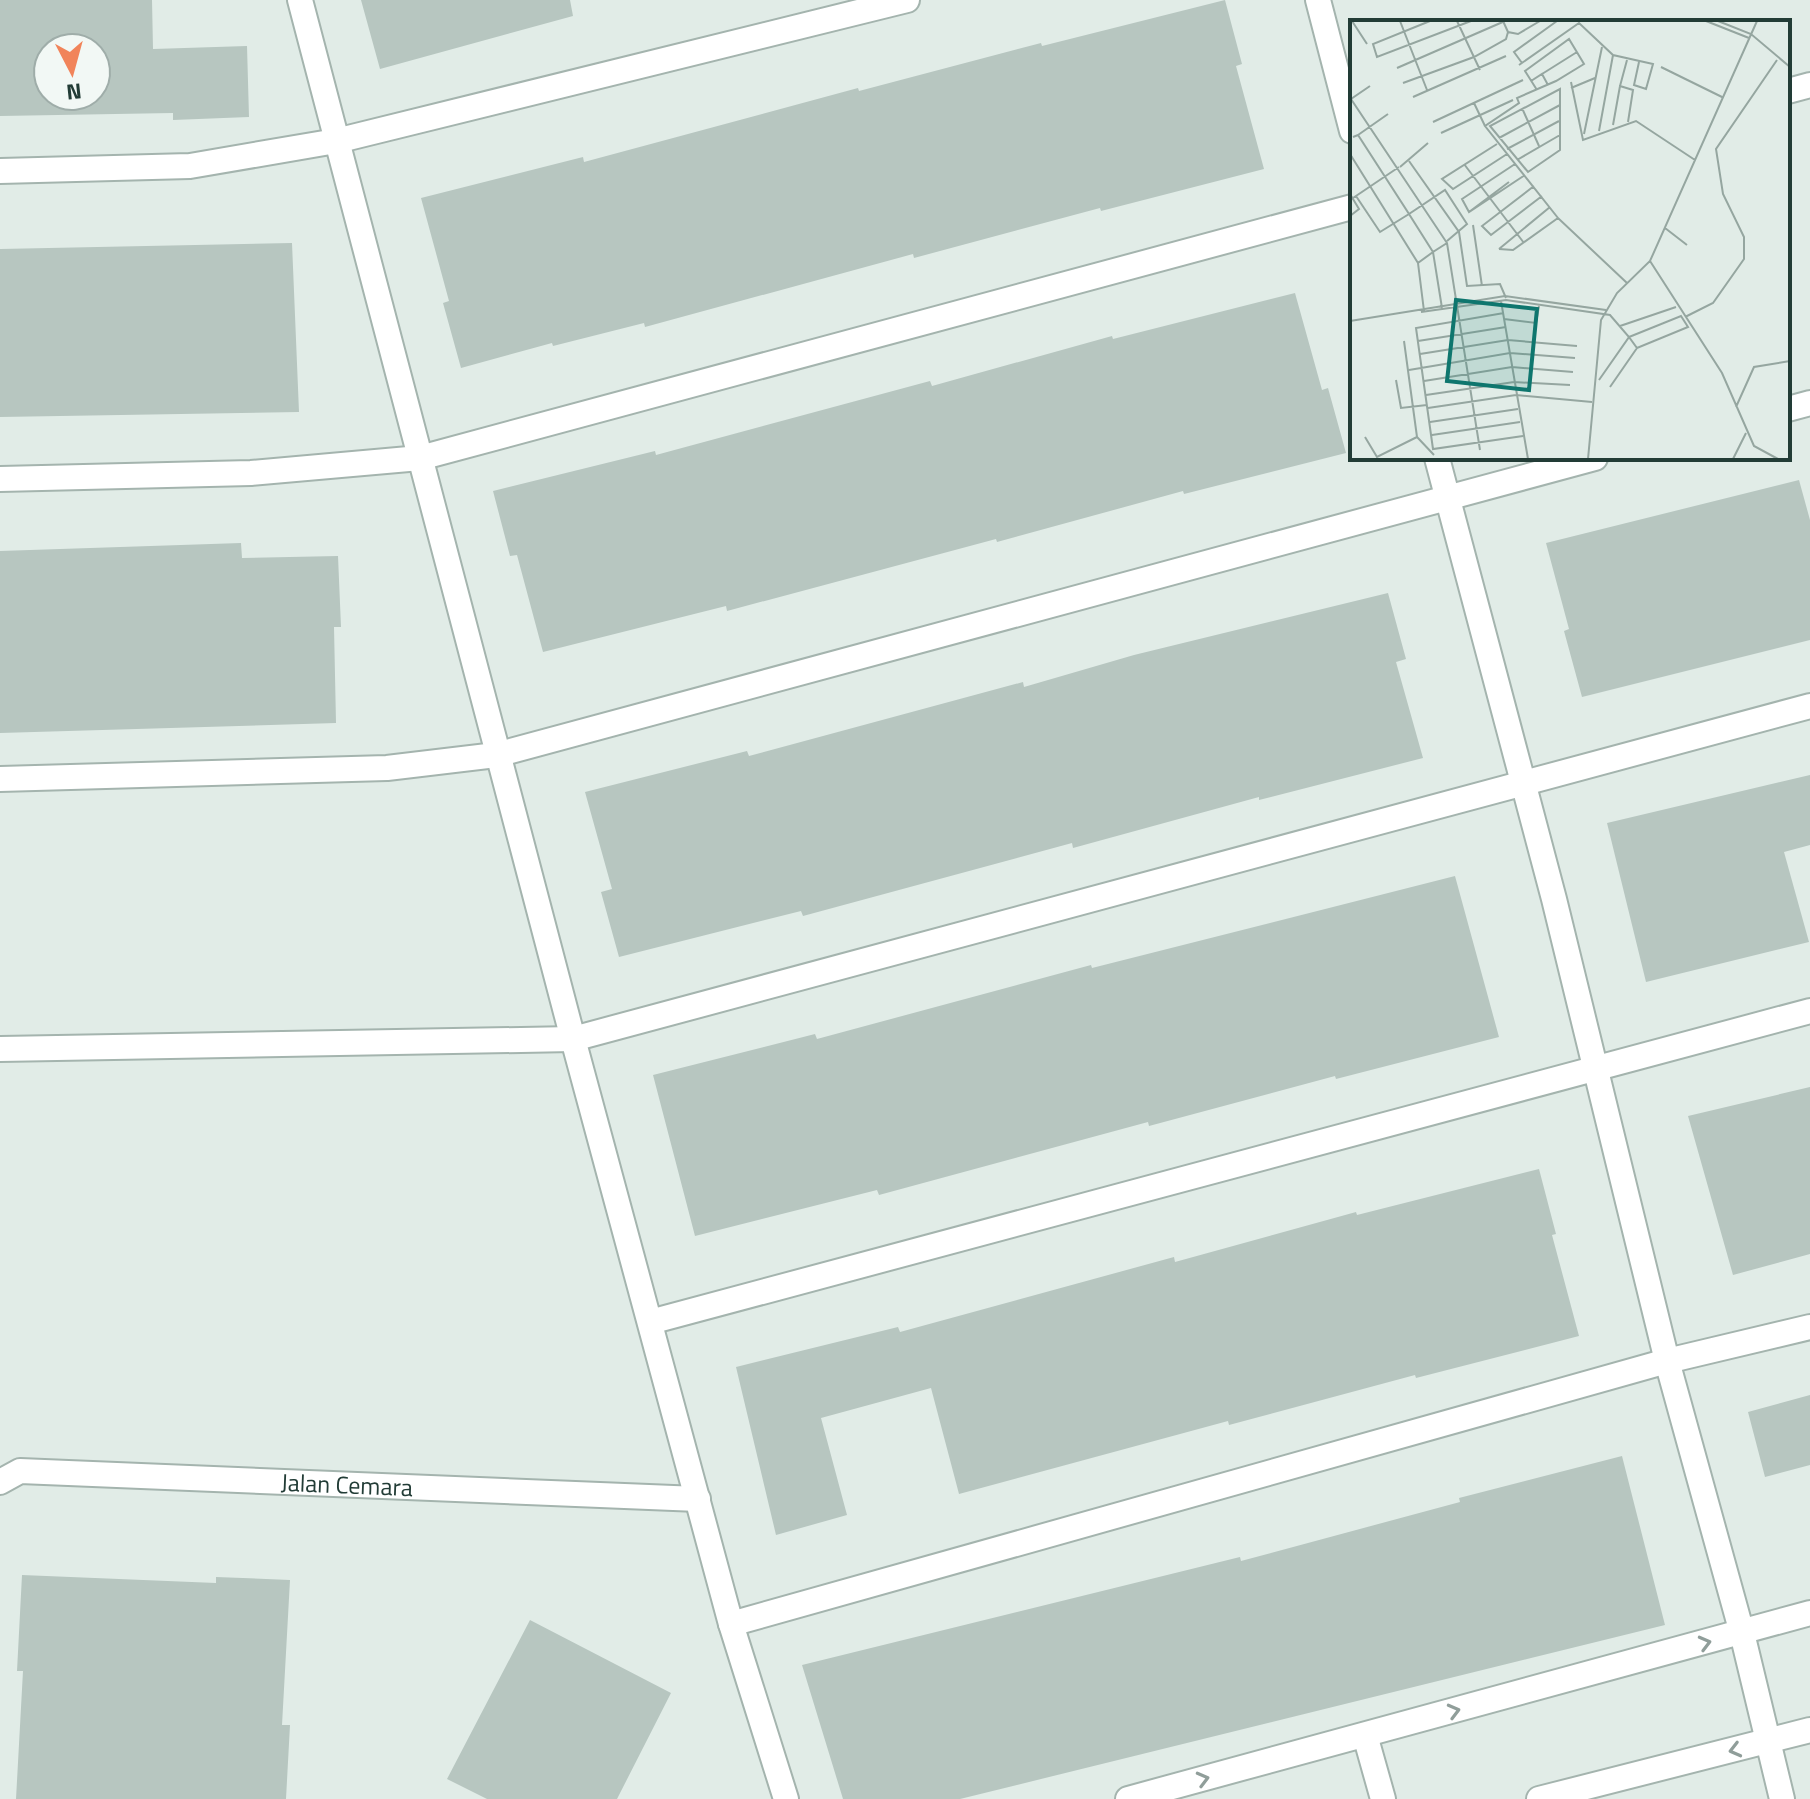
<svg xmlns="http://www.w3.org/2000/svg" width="1810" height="1799" viewBox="0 0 1810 1799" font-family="'Titillium Web',sans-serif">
	<rect width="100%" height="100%" fill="#e1ece7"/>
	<path fill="#b7c6c0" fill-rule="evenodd" d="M 0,0 L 152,0 L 153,49 L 247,46 L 249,117 L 173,120 L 173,113 L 0,116 ZM 48,48 L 96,48 L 96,96 L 48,96 Z
		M 361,0 L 570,0 L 573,16 L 380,69 Z
		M 1225,0 L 1242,64 L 1236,66 L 1264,169 L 1101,211 L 1100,208 L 914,258 L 913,254 L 645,327 L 644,323 L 553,346 L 552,343 L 461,368 L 443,303 L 449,301 L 421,198 L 583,157 L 584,162 L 858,88 L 859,91 L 1041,43 L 1042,46 Z
		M 292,243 L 299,412 L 0,417 L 0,249 Z
		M 1295,293 L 1322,390 L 1328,388 L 1346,453 L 1184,494 L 1183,491 L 997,542 L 996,539 L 727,611 L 726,606 L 543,652 L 517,555 L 510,556 L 493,491 L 655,451 L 656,455 L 930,381 L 932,386 L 1112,336 L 1113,339 Z
		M 1799,480 L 1810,520 L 1810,640 L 1582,697 L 1564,631 L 1569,629 L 1546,543 Z
		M 241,543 L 242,558 L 338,556 L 341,627 L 334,627 L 336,723 L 0,733 L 0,551 Z
		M 1388,593 L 1406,659 L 1396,662 L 1423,758 L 1259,800 L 1259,797 L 1073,848 L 1072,843 L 803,916 L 801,911 L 619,957 L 601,892 L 612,889 L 585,792 L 747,751 L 749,756 L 1023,682 L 1024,687 L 1134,655 Z
		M 1810,775 L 1810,845 L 1784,852 L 1809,942 L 1646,982 L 1607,823 Z
		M 1455,876 L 1499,1037 L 1336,1079 L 1335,1076 L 1149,1126 L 1148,1122 L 879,1195 L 877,1190 L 695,1236 L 653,1075 L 815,1034 L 817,1039 L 1091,965 L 1092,968 Z
		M 1810,1087 L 1810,1254 L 1733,1275 L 1688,1116 Z
		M 1539,1169 L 1556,1234 L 1552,1235 L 1579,1336 L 1416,1378 L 1415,1375 L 1229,1425 L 1228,1421 L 959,1494 L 931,1388 L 821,1418 L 847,1515 L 776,1535 L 736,1367 L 898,1327 L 900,1332 L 1174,1257 L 1175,1262 L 1356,1212 L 1357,1215 Z
		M 1810,1395 L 1810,1465 L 1765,1477 L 1748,1412 Z
		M 1622,1456 L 1665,1625 L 960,1799 L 843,1799 L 802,1665 L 1240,1557 L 1241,1561 L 1460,1502 L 1459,1498 Z
		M 22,1575 L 216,1583 L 216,1577 L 290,1580 L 282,1725 L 290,1725 L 286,1799 L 16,1799 L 23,1671 L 17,1671 Z
		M 530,1620 L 671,1693 L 617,1799 L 487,1799 L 447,1779 Z"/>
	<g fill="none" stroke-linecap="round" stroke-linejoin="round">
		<defs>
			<g id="minor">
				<path d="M 300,0 L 573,1039 L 731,1624 L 786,1799"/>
				<path d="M 1318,0 L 1352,131"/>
				<path d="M 1788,91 L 1810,85"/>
				<path d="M 0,171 L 190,166 L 336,141 L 907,0"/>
				<path d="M 1788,409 L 1810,403"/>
				<path d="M 1437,458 L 1554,899 L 1667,1361 L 1742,1633 L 1782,1799"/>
				<path d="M 0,479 L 251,473 L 420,458 L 1352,207"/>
				<path d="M 0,779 L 387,768 L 496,755 L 1595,458"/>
				<path d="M 0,1049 L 573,1039 L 1810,706"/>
				<path d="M 650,1322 L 1810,1011"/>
				<path id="s1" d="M 0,1482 L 20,1471 L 698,1499"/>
				<path d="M 731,1624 L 1667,1361 L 1810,1327"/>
				<path d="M 1365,1735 L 1383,1799"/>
				<path d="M 1128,1799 L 1810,1613"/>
				<path d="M 1539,1799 L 1810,1730"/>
			</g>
		</defs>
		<use href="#minor" stroke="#a4b4ae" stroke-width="28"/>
		<use href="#minor" stroke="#fff" stroke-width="24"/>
	</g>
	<defs><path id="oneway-chevron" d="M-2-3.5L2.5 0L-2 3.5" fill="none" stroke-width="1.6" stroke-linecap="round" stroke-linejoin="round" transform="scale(2)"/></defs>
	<g stroke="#909e9a">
		<use href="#oneway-chevron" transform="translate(1705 1643) rotate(-15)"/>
		<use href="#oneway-chevron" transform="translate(1454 1711) rotate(-15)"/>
		<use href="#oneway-chevron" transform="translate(1735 1750) rotate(166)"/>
		<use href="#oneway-chevron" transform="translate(1203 1779) rotate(-15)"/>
	</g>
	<g text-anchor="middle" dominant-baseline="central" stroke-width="7" stroke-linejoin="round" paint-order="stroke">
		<g font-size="24" fill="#223c36" stroke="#f2f8f5">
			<text stroke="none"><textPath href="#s1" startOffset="350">Jalan Cemara</textPath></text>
		</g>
	</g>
	<g transform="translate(1350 20)">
		<rect width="440" height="440" fill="#e1ece7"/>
		<path fill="none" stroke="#95a6a0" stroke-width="2" d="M 2,1 L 17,24M 50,1 L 77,70M 80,1 L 23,24 L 27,37 L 121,1M 107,1 L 130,50M 153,1 L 158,12 L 168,14 L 190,1M 356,1 L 399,18M 368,1 L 401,14 L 440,47M 277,40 L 270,66 L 283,70 L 278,102M 172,43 L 164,32 L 207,1M 169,45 L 229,3 L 263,35 L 303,44 L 296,69 L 284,65 L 289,42M 311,47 L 372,77M 47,48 L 155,1M 192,54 L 227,32M 181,61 L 192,54 L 198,65M 221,62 L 233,120 L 286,101 L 345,140M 53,63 L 124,37 L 156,19 L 158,12M 20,66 L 1,79 L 97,223 L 130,430M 221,68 L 245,58M 210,69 L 210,130 L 178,152 L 140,106 ZM 187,70 L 175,51 L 219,19 L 234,44 L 206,61 L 167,78 L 169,83 L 135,106 L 208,198M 63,77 L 156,36M 124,83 L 135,106M 172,88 L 189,126M 83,102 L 173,60M 263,105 L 270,66M 249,111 L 263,35M 91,113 L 163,80M 234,114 L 252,27M 8,115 L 38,94M 3,117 L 8,115 L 59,194 L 30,212 L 6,176M 149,118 L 210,85M 147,124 L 92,159 L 103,169 L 157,134M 157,129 L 209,101M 0,134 L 68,243M 167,140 L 210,115M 59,141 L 109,212 L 117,266 L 150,264 L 156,278M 114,144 L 174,223M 165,144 L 112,179 L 119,192 L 175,155M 50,147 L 78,123M 184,166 L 132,206 L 141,215 L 192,176M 0,174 L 9,189 L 0,196M 0,180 L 49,147M 119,192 L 159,162M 123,205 L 132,266M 315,208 L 337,225M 149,229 L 163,230 L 208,198 L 277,263M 149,229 L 200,187M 300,241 L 372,353 L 404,426 L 428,439M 151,281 L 178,439M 92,288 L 83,232 L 97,223M 74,291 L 68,243 L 83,232 L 59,194 L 95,170 L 117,204 L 97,221M 71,292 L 156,280 L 260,295 L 279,317 L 249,360M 154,293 L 66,308 L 83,429 L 173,416M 331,296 L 338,307 L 287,328 L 279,317 ZM 335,297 L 363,283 L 394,239 L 394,217 L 373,174 L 366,129 L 427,40M 154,299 L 186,303 L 189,286M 0,301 L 155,276 L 256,290M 270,306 L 326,287M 54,321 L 67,417 L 84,435M 68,321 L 156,307M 70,334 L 158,320 L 227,326M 59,350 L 160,333 L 225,338M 46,360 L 51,388 L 77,385M 74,361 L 162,347 L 223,352M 260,367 L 287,328M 76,375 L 164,362 L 220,365M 386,387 L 404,347 L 440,341M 78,388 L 166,375 L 242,382M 80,402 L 168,389M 82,415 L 170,402M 15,417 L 27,437 L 67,417M 238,439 L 251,300 L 267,273 L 300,241 L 407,1M 383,439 L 396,413"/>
		<path fill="#0f766e" fill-opacity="0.15" stroke="#0f766e" stroke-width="4" d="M 106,280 L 187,289 L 179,370 L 97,361 Z"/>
		<rect width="440" height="440" fill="none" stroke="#223c36" stroke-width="4"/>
	</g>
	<g transform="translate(72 72) rotate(174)"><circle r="38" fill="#f2f8f5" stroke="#9fada9" stroke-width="2"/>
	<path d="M0-6L14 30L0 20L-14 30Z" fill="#f1845a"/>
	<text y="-12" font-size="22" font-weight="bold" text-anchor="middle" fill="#223c36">N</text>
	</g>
</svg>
